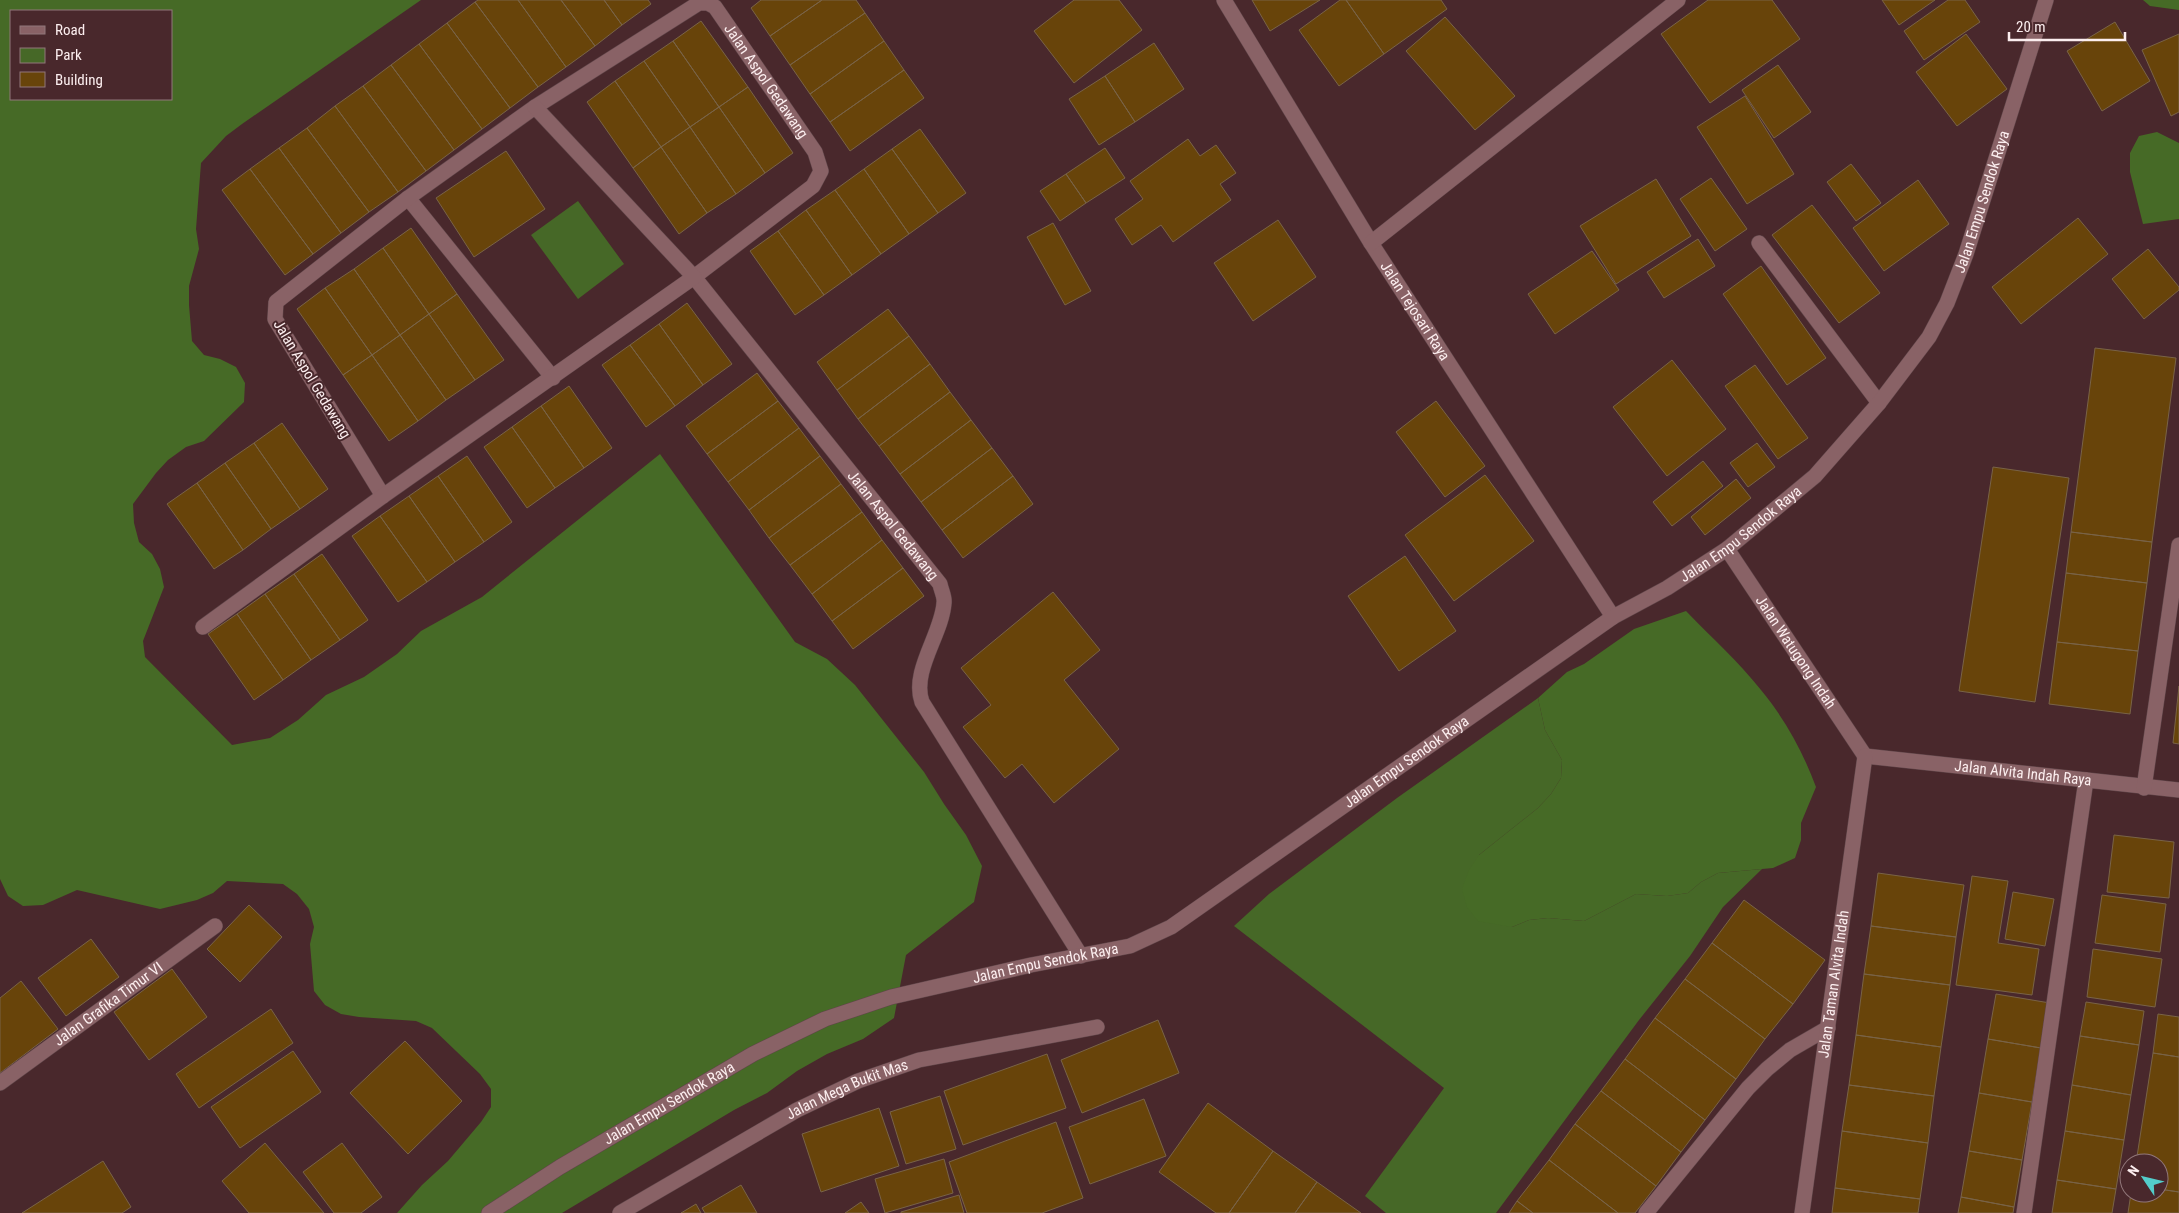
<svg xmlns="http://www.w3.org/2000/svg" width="2179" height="1213" viewBox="0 0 2179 1213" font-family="'Roboto Condensed',sans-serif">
	<rect width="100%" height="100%" fill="#49282c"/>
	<path fill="#466827" d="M 578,201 L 624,264 L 578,299 L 531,235 Z
		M 1538,698 L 1545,730 L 1562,760 L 1561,778 L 1551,794 L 1538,808 L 1479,855 L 1512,927 L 1529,920 L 1548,918 L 1584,921 L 1636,894 L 1667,896 L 1688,893 L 1701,882 L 1718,873 L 1762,869 L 1723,907 L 1690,956 L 1639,1020 L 1496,1213 L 1386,1213 L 1365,1196 L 1444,1088 L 1234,926 L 1269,894 L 1397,798 Z"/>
	<path fill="#466a26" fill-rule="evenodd" d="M 0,0 L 421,0 L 242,124 L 226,136 L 201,163 L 196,229 L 199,249 L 189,286 L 189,305 L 192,341 L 204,355 L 220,359 L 236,367 L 245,383 L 244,402 L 204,441 L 186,447 L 168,460 L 156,473 L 133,504 L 134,523 L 139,542 L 152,554 L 160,569 L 164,587 L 143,641 L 145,657 L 232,745 L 270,738 L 298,720 L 326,695 L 364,677 L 397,654 L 421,631 L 482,597 L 660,454 L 795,642 L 827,659 L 855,685 L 924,772 L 944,804 L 966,835 L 982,866 L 974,902 L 906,955 L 894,1018 L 863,1039 L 827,1054 L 797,1071 L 767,1093 L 734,1110 L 562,1213 L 397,1213 L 422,1185 L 448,1161 L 481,1122 L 491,1107 L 491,1089 L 480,1074 L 432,1028 L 416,1021 L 359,1017 L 341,1014 L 325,1005 L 314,991 L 310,944 L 314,927 L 309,909 L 297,894 L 283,884 L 227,881 L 213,893 L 197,900 L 160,909 L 77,890 L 43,905 L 23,906 L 8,896 L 0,879 ZM 11,11 L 171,11 L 171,99 L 11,99 Z
		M 2143,0 L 2179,0 L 2179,10 L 2150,6 Z
		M 2157,132 L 2179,143 L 2179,219 L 2143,224 L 2130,172 L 2130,153 L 2139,136 Z
		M 1686,611 C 1711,637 1739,662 1761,690 C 1785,719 1803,752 1816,787 L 1801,823 L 1801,840 L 1795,858 L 1773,868 L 1718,873 L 1701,882 L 1688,893 L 1667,896 L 1636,894 L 1584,921 L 1548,918 L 1529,920 L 1512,927 L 1478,921 L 1467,907 L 1462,889 L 1469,870 L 1479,855 L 1538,808 L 1551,794 L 1561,778 L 1562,760 L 1545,730 L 1538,698 L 1567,672 L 1584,664 L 1634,629 Z"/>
	<path fill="#68440a" stroke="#796347" d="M 478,0 L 518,0 L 566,67 L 538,87 L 475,2 Z
		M 518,0 L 561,0 L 595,46 L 566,67 Z
		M 561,0 L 604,0 L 622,25 L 595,46 Z
		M 604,0 L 648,0 L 651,4 L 622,25 Z
		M 761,0 L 822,0 L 770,36 L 751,8 Z
		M 822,0 L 856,0 L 865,13 L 790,65 L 770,36 Z
		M 1074,0 L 1119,0 L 1142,30 L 1074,83 L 1034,31 Z
		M 1252,0 L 1320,0 L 1270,31 Z
		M 1340,0 L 1346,0 L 1384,54 L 1339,86 L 1299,30 Z
		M 1346,0 L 1441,0 L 1447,9 L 1384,54 Z
		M 1708,0 L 1772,0 L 1800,39 L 1710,103 L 1661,34 Z
		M 1882,0 L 1935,0 L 1899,25 Z
		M 1948,0 L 1965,0 L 1980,22 L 1924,60 L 1904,31 Z
		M 475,2 L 538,87 L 510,108 L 447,23 Z
		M 865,13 L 884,41 L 810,94 L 790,65 Z
		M 1445,17 L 1515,96 L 1475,130 L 1406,51 Z
		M 701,21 L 748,87 L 719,107 L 673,41 Z
		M 2115,22 L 2150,81 L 2102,111 L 2067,51 Z
		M 447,23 L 510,108 L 482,129 L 419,44 Z
		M 1966,34 L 2007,89 L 1957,126 L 1916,72 Z
		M 2179,34 L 2179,112 L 2171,116 L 2142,50 Z
		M 673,41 L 719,107 L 690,127 L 644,61 Z
		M 884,41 L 904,70 L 830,122 L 810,94 Z
		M 1154,43 L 1184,89 L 1135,122 L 1105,76 Z
		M 419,44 L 482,129 L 454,150 L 391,65 Z
		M 644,61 L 690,127 L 661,147 L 615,81 Z
		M 391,65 L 454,150 L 426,171 L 363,86 Z
		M 1778,65 L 1811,112 L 1774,138 L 1742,90 Z
		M 904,70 L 924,98 L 850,151 L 830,122 Z
		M 1105,76 L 1135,122 L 1099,145 L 1069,99 Z
		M 615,81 L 661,147 L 633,168 L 587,102 Z
		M 363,86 L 426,171 L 398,192 L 335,106 Z
		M 748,87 L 793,153 L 765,173 L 719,107 Z
		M 1745,96 L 1794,174 L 1747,204 L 1697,127 Z
		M 335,106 L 398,192 L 369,212 L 307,128 Z
		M 719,107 L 765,173 L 736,194 L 690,127 Z
		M 690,127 L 736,194 L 707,213 L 661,147 Z
		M 307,128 L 369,212 L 341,233 L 279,148 Z
		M 920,129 L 966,193 L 938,213 L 892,149 Z
		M 1188,139 L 1200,156 L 1216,145 L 1236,173 L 1220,184 L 1231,200 L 1173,242 L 1161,225 L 1132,245 L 1115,219 L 1143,199 L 1130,181 Z
		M 661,147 L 707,213 L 679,234 L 633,168 Z
		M 279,148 L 341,233 L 313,254 L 250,169 Z
		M 1105,148 L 1125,178 L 1086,203 L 1066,174 Z
		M 892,149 L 938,213 L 909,234 L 864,169 Z
		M 506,151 L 545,209 L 474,257 L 436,198 Z
		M 1851,164 L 1881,203 L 1856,221 L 1827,182 Z
		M 250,169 L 313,254 L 285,275 L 222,190 Z
		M 864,169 L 909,234 L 881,254 L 835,190 Z
		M 1066,174 L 1086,203 L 1060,221 L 1040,191 Z
		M 1711,178 L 1747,229 L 1715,251 L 1680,199 Z
		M 1656,179 L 1691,236 L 1616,284 L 1580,226 Z
		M 1918,180 L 1949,224 L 1884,271 L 1853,228 Z
		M 835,190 L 881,254 L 852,275 L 806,210 Z
		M 1812,205 L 1880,293 L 1839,323 L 1772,235 Z
		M 806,210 L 852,275 L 824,295 L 778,231 Z
		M 2078,218 L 2108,254 L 2021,324 L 1992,287 Z
		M 1278,220 L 1316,277 L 1253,321 L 1214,263 Z
		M 1053,223 L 1091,291 L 1065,305 L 1027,237 Z
		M 411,228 L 457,294 L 429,314 L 383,248 Z
		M 778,231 L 824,295 L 795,315 L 750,251 Z
		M 1698,239 L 1715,266 L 1664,298 L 1647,272 Z
		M 383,248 L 429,314 L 400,335 L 354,269 Z
		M 2148,249 L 2179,287 L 2179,290 L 2144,319 L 2112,279 Z
		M 1592,251 L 1619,290 L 1555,334 L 1528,294 Z
		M 1761,266 L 1826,358 L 1787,385 L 1723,294 Z
		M 354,269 L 400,335 L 372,355 L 325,288 Z
		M 325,288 L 372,355 L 343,375 L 297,309 Z
		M 457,294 L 504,360 L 475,380 L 429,314 Z
		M 687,303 L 732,364 L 703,385 L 659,324 Z
		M 888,309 L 909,336 L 837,390 L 817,362 Z
		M 429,314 L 475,380 L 446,400 L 400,335 Z
		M 659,324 L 703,385 L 675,406 L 630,345 Z
		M 400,335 L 446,400 L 418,421 L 372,355 Z
		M 909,336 L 930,364 L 858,419 L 837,390 Z
		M 630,345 L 675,406 L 646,427 L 602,365 Z
		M 2095,348 L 2176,358 L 2152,542 L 2071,532 Z
		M 372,355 L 418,421 L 389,441 L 343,375 Z
		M 1672,360 L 1726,429 L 1667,476 L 1613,407 Z
		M 930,364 L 950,392 L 879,446 L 858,419 Z
		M 1755,365 L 1808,438 L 1778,459 L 1725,386 Z
		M 757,373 L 778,401 L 707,454 L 686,426 Z
		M 569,386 L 612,448 L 584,468 L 541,406 Z
		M 950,392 L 971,420 L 900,474 L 879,446 Z
		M 778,401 L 799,428 L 728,482 L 707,454 Z
		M 1436,401 L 1485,466 L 1445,497 L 1396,432 Z
		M 541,406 L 584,468 L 555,488 L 512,427 Z
		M 971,420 L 992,448 L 921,502 L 900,474 Z
		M 282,423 L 328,489 L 300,509 L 254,443 Z
		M 512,427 L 555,488 L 527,508 L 484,447 Z
		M 799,428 L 820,456 L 749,510 L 728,482 Z
		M 254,443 L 300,509 L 271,529 L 225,463 Z
		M 1757,443 L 1775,467 L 1748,487 L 1730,463 Z
		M 992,448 L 1013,476 L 942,530 L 921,502 Z
		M 467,456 L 512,522 L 484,542 L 438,476 Z
		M 820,456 L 841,484 L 769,538 L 749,510 Z
		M 1703,461 L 1723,486 L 1672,526 L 1653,502 Z
		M 225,463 L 271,529 L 243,550 L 197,483 Z
		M 1993,467 L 2069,478 L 2035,702 L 1959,691 Z
		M 1485,475 L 1534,541 L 1454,601 L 1405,535 Z
		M 438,476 L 484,542 L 455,562 L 409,496 Z
		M 1013,476 L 1033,504 L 963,558 L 942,530 Z
		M 1736,479 L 1751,498 L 1705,535 L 1691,517 Z
		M 197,483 L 243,550 L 214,569 L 167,504 Z
		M 841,484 L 862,512 L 790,565 L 769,538 Z
		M 409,496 L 455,562 L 427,582 L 380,516 Z
		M 862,512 L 882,540 L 812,594 L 790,565 Z
		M 380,516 L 427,582 L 398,602 L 352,536 Z
		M 2071,532 L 2152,542 L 2147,583 L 2066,573 Z
		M 882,540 L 903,568 L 832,621 L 812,594 Z
		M 322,554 L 368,620 L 340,640 L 294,574 Z
		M 1405,556 L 1456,631 L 1399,671 L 1348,596 Z
		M 903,568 L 924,596 L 853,649 L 832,621 Z
		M 2066,573 L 2147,583 L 2138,651 L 2057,642 Z
		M 294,574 L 340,640 L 311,660 L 265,594 Z
		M 1053,592 L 1100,650 L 1064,680 L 1119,749 L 1054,803 L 1022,764 L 1005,778 L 963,727 L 991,705 L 961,668 Z
		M 265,594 L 311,660 L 283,680 L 237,614 Z
		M 237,614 L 283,680 L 254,700 L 208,634 Z
		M 2057,642 L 2138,651 L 2130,714 L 2049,704 Z
		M 2179,686 L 2179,744 L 2173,743 Z
		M 2114,835 L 2174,842 L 2169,898 L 2107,892 Z
		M 1878,873 L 1964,885 L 1956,937 L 1871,926 Z
		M 1972,876 L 2008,881 L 1998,943 L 2039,949 L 2032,995 L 1956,985 Z
		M 2013,892 L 2054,899 L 2045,946 L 2005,939 Z
		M 2102,895 L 2166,904 L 2160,952 L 2095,943 Z
		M 1744,900 L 1825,960 L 1793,1004 L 1712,943 Z
		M 249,905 L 282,937 L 240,982 L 207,949 Z
		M 1871,926 L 1956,937 L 1950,985 L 1864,974 Z
		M 91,939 L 119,977 L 66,1016 L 38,978 Z
		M 1712,943 L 1793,1004 L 1765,1039 L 1685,979 Z
		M 2093,949 L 2162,959 L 2155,1007 L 2087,997 Z
		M 172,969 L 207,1017 L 149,1060 L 114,1012 Z
		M 1864,974 L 1950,985 L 1941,1047 L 1856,1035 Z
		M 1685,979 L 1765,1039 L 1736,1079 L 1655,1018 Z
		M 21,981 L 58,1029 L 0,1073 L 0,998 Z
		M 1996,994 L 2050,1003 L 2041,1048 L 1988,1039 Z
		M 2086,1002 L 2144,1011 L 2139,1045 L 2080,1036 Z
		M 271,1009 L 293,1043 L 199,1108 L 176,1074 Z
		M 2158,1014 L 2179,1017 L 2179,1057 L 2153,1053 Z
		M 1655,1018 L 1736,1079 L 1705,1120 L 1625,1059 Z
		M 1158,1020 L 1179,1073 L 1082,1113 L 1061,1060 Z
		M 1856,1035 L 1941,1047 L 1934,1096 L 1849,1085 Z
		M 2080,1036 L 2139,1045 L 2131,1095 L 2072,1085 Z
		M 1988,1039 L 2041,1048 L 2032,1102 L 1979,1093 Z
		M 405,1041 L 462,1101 L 408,1154 L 350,1093 Z
		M 293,1051 L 321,1092 L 240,1148 L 211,1107 Z
		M 2153,1053 L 2179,1057 L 2179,1192 L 2159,1189 L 2159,1163 L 2136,1163 Z
		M 1047,1054 L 1066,1108 L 963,1145 L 944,1091 Z
		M 1625,1059 L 1705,1120 L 1681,1152 L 1601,1091 Z
		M 1849,1085 L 1934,1096 L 1928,1143 L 1842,1131 Z
		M 2072,1085 L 2131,1095 L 2124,1140 L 2065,1131 Z
		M 1601,1091 L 1681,1152 L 1656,1186 L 1575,1124 Z
		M 1979,1093 L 2032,1102 L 2022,1160 L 1969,1151 Z
		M 940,1096 L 956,1149 L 906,1164 L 890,1112 Z
		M 1144,1099 L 1166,1156 L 1090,1184 L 1069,1127 Z
		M 1208,1103 L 1273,1151 L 1229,1213 L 1216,1213 L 1159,1172 Z
		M 879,1108 L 899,1166 L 821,1192 L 802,1134 Z
		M 1056,1122 L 1083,1198 L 1042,1213 L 967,1213 L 949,1162 Z
		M 1575,1124 L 1656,1186 L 1635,1213 L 1618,1213 L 1549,1160 Z
		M 1842,1131 L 1928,1143 L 1920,1199 L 1835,1188 Z
		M 2065,1131 L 2124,1140 L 2116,1189 L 2057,1180 Z
		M 265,1143 L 324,1213 L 249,1213 L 222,1181 Z
		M 342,1143 L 382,1197 L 361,1213 L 334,1213 L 303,1172 Z
		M 1273,1151 L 1317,1182 L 1295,1213 L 1229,1213 Z
		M 1969,1151 L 2022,1160 L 2014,1207 L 1961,1197 Z
		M 944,1159 L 953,1193 L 885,1213 L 875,1179 Z
		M 1549,1160 L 1618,1213 L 1533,1213 L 1517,1201 Z
		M 103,1161 L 131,1207 L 122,1213 L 22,1213 Z
		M 2057,1180 L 2116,1189 L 2112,1213 L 2052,1213 Z
		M 1317,1182 L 1361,1213 L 1295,1213 Z
		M 741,1185 L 757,1213 L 705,1213 L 702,1208 Z
		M 1835,1188 L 1920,1199 L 1918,1213 L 1832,1213 Z
		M 2159,1189 L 2179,1192 L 2179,1213 L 2128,1213 L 2131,1193 L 2159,1193 Z
		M 959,1195 L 964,1213 L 901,1213 L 901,1212 Z
		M 1961,1197 L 2014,1207 L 2013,1213 L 1958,1213 Z
		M 1517,1201 L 1533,1213 L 1509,1213 Z
		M 861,1202 L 869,1213 L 845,1213 Z
		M 696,1204 L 701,1213 L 681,1213 Z"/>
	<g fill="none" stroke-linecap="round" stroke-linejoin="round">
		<defs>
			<g id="street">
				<path id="s1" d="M 1224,0 L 1371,243 L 1613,617"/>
				<path d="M 408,198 L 553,378"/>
				<path d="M 1371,243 L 1678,0"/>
				<path d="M 1759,243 L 1879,403"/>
				<path id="s2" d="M 383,496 L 275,319 L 276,302 L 408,198 L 535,107 L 699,3 L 708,3 L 715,7 L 815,152 L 821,171 L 813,186 L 694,277 L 940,584 C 941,590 945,597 944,603 C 942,634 911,671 922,702 L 1081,956"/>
				<path id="s3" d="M 1727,549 L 1865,756"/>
				<path d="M 203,627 L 383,496 L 694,277 L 535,107"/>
				<path id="s4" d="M 1865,756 L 2179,790"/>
				<path d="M 2144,788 L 2179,545"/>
				<path id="s5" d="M 0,1083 L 215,926"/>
				<path id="s6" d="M 620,1213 L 797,1110 L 858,1081 L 919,1060 L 1097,1027"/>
				<path d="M 1646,1213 L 1748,1088 L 1767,1069 L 1790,1050 L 1828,1028"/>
				<path id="s7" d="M 1802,1213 L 1865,756"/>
				<path d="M 2024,1213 L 2086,780"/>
			</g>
			<g id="secondary">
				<path id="s8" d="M 489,1213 L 560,1167 L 753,1054 L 825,1019 L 891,997 L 1031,965 L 1130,946 L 1171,927 L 1613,617 L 1667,588 L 1727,549 L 1815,476 L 1879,403 L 1929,337 L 1947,303 L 1966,254 L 2046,0"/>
			</g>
		</defs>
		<use href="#street" stroke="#5f4549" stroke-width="16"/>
		<use href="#secondary" stroke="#5f4549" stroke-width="16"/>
		<use href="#street" stroke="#896266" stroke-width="15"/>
		<use href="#secondary" stroke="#896266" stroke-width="15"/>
	</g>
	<g text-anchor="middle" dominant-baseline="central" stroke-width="4" stroke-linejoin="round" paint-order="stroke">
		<g font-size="15" fill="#fceeef" stroke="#49282c">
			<text stroke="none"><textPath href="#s2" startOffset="850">Jalan Aspol Gedawang</textPath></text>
			<text stroke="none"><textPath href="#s8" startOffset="1860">Jalan Empu Sendok Raya</textPath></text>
			<text stroke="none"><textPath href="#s1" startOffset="365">Jalan Tejosari Raya</textPath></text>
			<text transform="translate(312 379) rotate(59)">Jalan Aspol Gedawang</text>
			<text stroke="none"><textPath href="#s2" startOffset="1441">Jalan Aspol Gedawang</textPath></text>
			<text stroke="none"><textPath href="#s8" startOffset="1440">Jalan Empu Sendok Raya</textPath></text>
			<text stroke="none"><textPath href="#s3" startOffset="124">Jalan Watugong Indah</textPath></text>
			<text stroke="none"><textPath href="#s8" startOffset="1035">Jalan Empu Sendok Raya</textPath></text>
			<text stroke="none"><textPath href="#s4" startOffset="159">Jalan Alvita Indah Raya</textPath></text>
			<text stroke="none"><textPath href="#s8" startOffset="616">Jalan Empu Sendok Raya</textPath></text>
			<text stroke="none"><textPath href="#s7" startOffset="231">Jalan Taman Alvita Indah</textPath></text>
			<text stroke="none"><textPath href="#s5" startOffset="134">Jalan Grafika Timur VI</textPath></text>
			<text stroke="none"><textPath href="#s6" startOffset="259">Jalan Mega Bukit Mas</textPath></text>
			<text stroke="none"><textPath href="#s8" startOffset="211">Jalan Empu Sendok Raya</textPath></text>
		</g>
	</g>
	<rect x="10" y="10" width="162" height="90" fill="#49282c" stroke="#91777a"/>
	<rect x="20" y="26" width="25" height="8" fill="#896266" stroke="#91777a"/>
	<text x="55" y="35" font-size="15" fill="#fceeef">Road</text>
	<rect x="20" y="48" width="25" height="15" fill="#466827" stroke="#91777a"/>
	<text x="55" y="60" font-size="15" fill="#fceeef">Park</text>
	<rect x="20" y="72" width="25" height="15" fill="#68440a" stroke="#91777a"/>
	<text x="55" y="85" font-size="15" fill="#fceeef">Building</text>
	<g transform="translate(2144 1178) rotate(305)"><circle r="24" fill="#49282c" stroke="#91777a"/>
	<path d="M0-4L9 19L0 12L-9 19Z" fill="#53cdca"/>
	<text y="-8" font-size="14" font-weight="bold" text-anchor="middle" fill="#fceeef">N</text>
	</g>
	<path d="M2009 32v8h116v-8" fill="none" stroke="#fceeef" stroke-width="2.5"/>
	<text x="2016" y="32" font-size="15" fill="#fceeef" stroke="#49282c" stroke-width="4" paint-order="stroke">20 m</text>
</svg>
